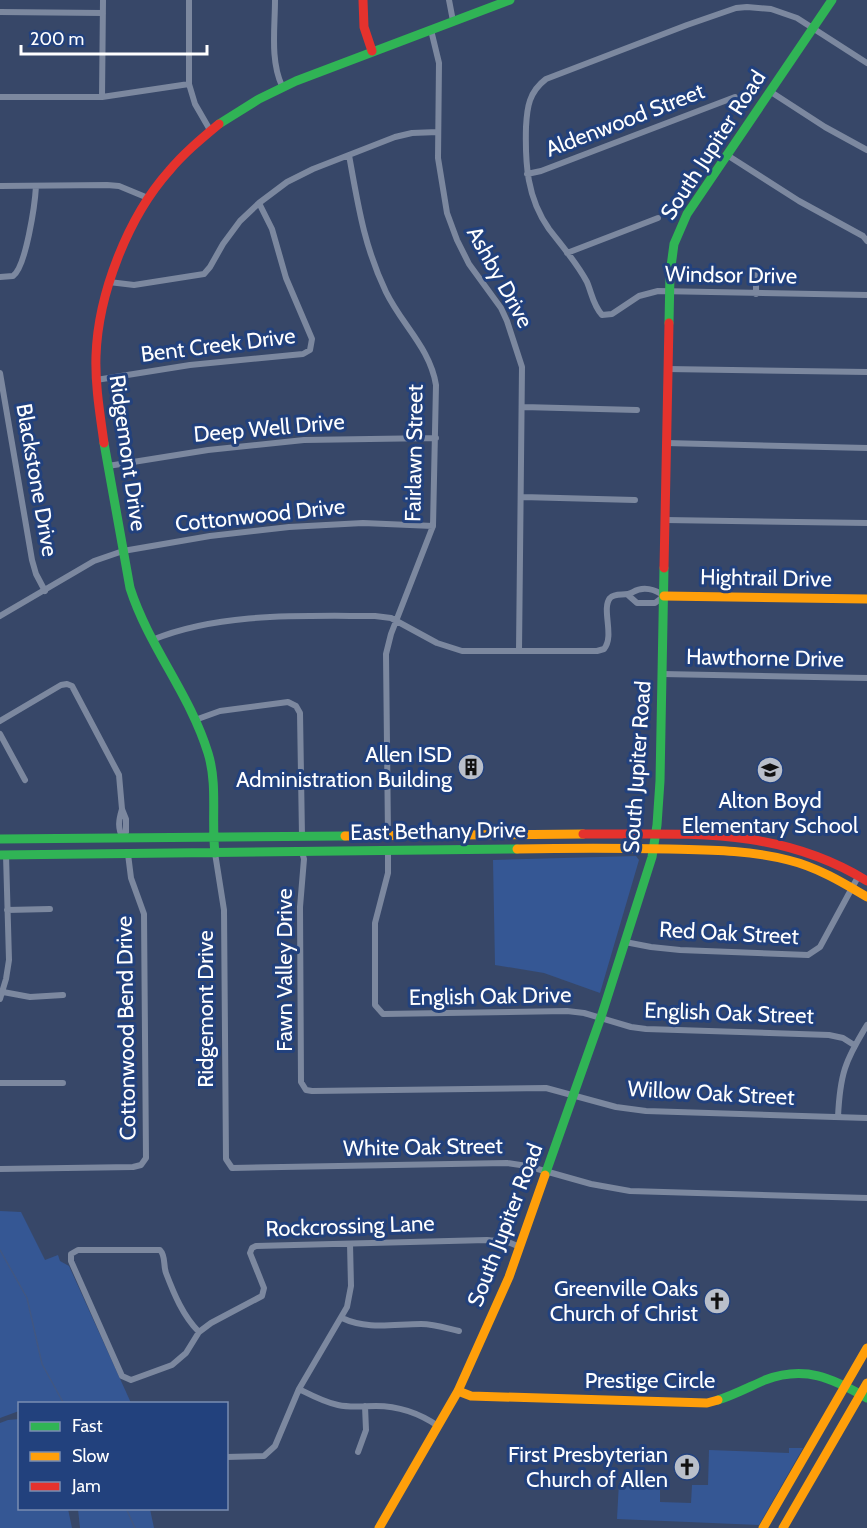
<svg xmlns="http://www.w3.org/2000/svg" width="867" height="1528" viewBox="0 0 867 1528" font-family="Cabin,sans-serif">
	<rect width="100%" height="100%" fill="#374768"/>
	<path fill="#355794" d="M 636,856 L 639,860 L 600,993 L 544,973 L 495,965 L 493,860 Z
		M 0,1211 L 21,1212 L 45,1260 L 58,1255 L 60,1261 L 69,1266 L 131,1403 L 20,1404 L 19,1411 L 0,1418 Z
		M 19,1419 L 20,1508 L 68,1509 L 72,1528 L 0,1528 L 0,1423 L 8,1420 Z
		M 789,1448 L 803,1448 L 759,1525 L 617,1519 L 619,1482 L 660,1483 L 660,1502 L 691,1503 L 692,1485 L 708,1485 L 709,1450 L 789,1453 Z
		M 78,1509 L 150,1509 L 154,1528 L 80,1528 Z"/>
	<g fill="none" stroke-linecap="round" stroke-linejoin="round">
		<path stroke="#415783" stroke-width="1.5" d="M 0,1250 L 27,1298 L 42,1364 L 64,1404
			M 126,1508 L 135,1528"/>
		<path stroke="#7c889f" stroke-width="6" d="M 189,0 L 189,84 L 195,104 L 210,130
			M 275,0 C 275,28 270,60 282,86
			M 449,0 L 453,21
			M 0,12 L 103,13
			M 431,30 L 439,63 L 438,158 L 447,213 L 457,240 L 469,264 L 501,308 L 507,321 L 522,367 L 519,651
			M 867,63 L 797,18 L 771,9 L 747,7 L 736,8 L 687,25 L 546,79 C 529,92 527,107 526,127 C 525,164 527,198 549,229 C 562,246 577,263 587,282 C 592,294 593,305 602,315 L 612,314 L 639,296 L 658,291 L 867,295
			M 771,92 L 825,127 L 867,150
			M 0,97 L 102,97 L 189,84
			M 102,97 L 103,0
			M 349,155 C 358,205 364,246 386,292 C 402,325 430,348 436,385 L 433,526 L 391,634 L 386,654 L 388,835
			M 727,155 L 799,201 L 863,236 L 867,241
			M 527,174 L 541,171 L 735,97
			M 0,186 L 107,185 L 119,186 L 148,198
			M 567,253 L 658,218
			M 756,269 L 756,294
			M 0,277 L 13,276 C 26,267 35,204 36,186
			M 109,282 L 134,285 L 204,274 L 210,267 L 223,244 L 240,221 L 259,203 L 287,182 L 313,169 L 395,137 L 412,133 L 438,132
			M 667,369 L 867,372
			M 0,373 L 32,560 L 36,574 L 45,591
			M 96,380 L 190,365 L 303,354 L 310,350 L 312,339 L 286,278 L 272,229 L 259,203
			M 523,407 L 637,410
			M 666,443 L 867,448
			M 108,466 L 208,450 L 304,440 L 436,438
			M 522,497 L 635,500
			M 665,520 L 867,523
			M 0,616 L 94,561 L 123,551 L 210,536 L 289,527 L 363,523 L 433,526
			M 152,640 C 220,612 302,616 375,616 L 391,618 L 437,643 L 462,651 L 597,651 L 604,649 C 615,636 601,609 610,598 C 616,592 626,597 633,592 C 643,586 655,589 664,596 L 655,603 L 637,603 L 628,595
			M 662,674 L 867,678
			M 195,720 L 220,711 L 288,702 L 296,706 L 300,713 L 302,836
			M 0,721 L 61,685 L 67,684 L 72,686 L 119,775 L 122,809 L 126,819 L 126,832 L 123,838 C 117,828 119,819 122,809
			M 0,734 L 25,780
			M 388,851 L 388,873 L 375,923 L 375,1005 L 383,1014 L 567,1011 L 584,1013 L 631,1027 L 646,1029 L 829,1035 L 843,1038 L 854,1045
			M 302,852 L 304,859 L 300,907 L 301,1082 L 306,1090 L 312,1091 L 546,1088 L 616,1107 L 646,1111 L 867,1118
			M 215,853 L 224,910 L 226,1159 L 232,1168 L 507,1163 L 527,1166 L 591,1184 L 630,1191 L 867,1198
			M 7,910 L 50,909
			M 625,942 L 651,947 L 680,950 L 808,955 L 820,947 L 859,875
			M 3,992 L 30,997 L 63,995
			M 0,999 L 6,979 L 9,960 L 6,855
			M 0,1083 L 63,1083
			M 838,1117 C 840,1074 845,1061 867,1025
			M 0,1169 L 133,1167 L 141,1165 L 146,1158 L 144,914 L 131,878 L 128,854
			M 342,1318 C 367,1330 394,1324 421,1324 C 434,1324 446,1328 459,1331
			M 199,1332 C 183,1316 174,1294 166,1273 C 163,1265 166,1256 160,1250 L 78,1250 L 71,1254 L 71,1261 L 122,1376 L 131,1380 L 172,1365 L 186,1353 L 199,1332 L 211,1323 L 262,1296 L 264,1288 L 250,1253 L 252,1248 L 256,1246 L 487,1240 L 508,1242 L 520,1247
			M 299,1389 C 311,1395 324,1402 338,1405 C 351,1408 364,1406 376,1406 C 399,1406 419,1413 438,1426
			M 358,1452 L 366,1430 L 365,1406
			M 226,1457 L 264,1456 L 275,1446 L 299,1389 L 347,1307 L 351,1286 L 350,1244"/>
		<path stroke="#30b455" stroke-width="9" d="M 219,124 L 259,99 L 296,81 L 510,0
			M 669,323 L 670,274 L 674,244 L 687,214 L 832,0
			M 104,443 L 130,588 C 149,647 190,694 208,753 C 218,785 211,820 215,853
			M 0,839 L 345,836
			M 0,855 L 517,849
			M 545,1175 L 601,1017 L 652,857 L 657,825 L 660,781 L 664,568
			M 718,1400 C 734,1395 749,1387 765,1380 C 805,1365 832,1378 867,1398"/>
		<path stroke="#ff9f0a" stroke-width="9" d="M 664,596 L 867,599
			M 345,836 L 583,834
			M 517,849 C 568,848 618,848 669,849 C 709,850 749,850 788,860 C 817,867 842,882 867,897
			M 458,1391 L 471,1396 L 707,1403 L 718,1400
			M 379,1528 L 458,1391 L 509,1277 L 545,1175
			M 763,1528 L 867,1348
			M 783,1528 L 867,1383"/>
		<path stroke="#e5322d" stroke-width="9" d="M 363,0 L 364,27 L 372,51
			M 104,443 C 100,414 95,385 96,356 C 98,294 128,217 169,171 C 184,153 201,139 219,124
			M 664,568 L 669,323
			M 583,834 C 685,835 776,825 867,881"/>
	</g>
	<defs>
		<symbol id="building-disc" viewBox="-11 -11 22 22"><circle r="9.5" fill="#b9bfca" stroke="#22417d"/><path d="M-4-6H4V6H1V3H-1V6H-4ZM-2.5-4.3h1.7v1.8h-1.7ZM.8-4.3h1.7v1.8H.8ZM-2.5-1h1.7V.8h-1.7ZM.8-1h1.7V.8H.8Z" fill="#111"/></symbol>
		<symbol id="school-disc" viewBox="-11 -11 22 22"><circle r="9.5" fill="#b9bfca" stroke="#22417d"/><path d="M0-5L7-2L0 1L-7-2ZM-4 1L0 2.5L4 1V4Q0 6-4 4Z" fill="#111"/></symbol>
		<symbol id="church-disc" viewBox="-11 -11 22 22"><circle r="9.5" fill="#b9bfca" stroke="#22417d"/><path d="M-1.2-6h2.4v3.5h3.3v2.4h-3.3V6h-2.4V-.1h-3.3v-2.4h3.3Z" fill="#111"/></symbol>
	</defs>
	<g fill-rule="evenodd">
		<use href="#building-disc" x="456" y="752" width="30" height="30"/>
		<use href="#school-disc" x="755" y="755" width="30" height="30"/>
		<use href="#church-disc" x="702" y="1286" width="30" height="30"/>
		<use href="#church-disc" x="672" y="1452" width="30" height="30"/>
	</g>
	<g text-anchor="middle" dominant-baseline="central" stroke-width="6" stroke-linejoin="round" paint-order="stroke">
		<g font-size="22" fill="#fff" stroke="#22417d">
			<text transform="translate(625 120) rotate(-21)">Aldenwood Street</text>
			<text transform="translate(713 145) rotate(-57)">South Jupiter Road</text>
			<text transform="translate(731 275) rotate(1)">Windsor Drive</text>
			<text transform="translate(500 277) rotate(61)">Ashby Drive</text>
			<text transform="translate(218 345) rotate(-7)">Bent Creek Drive</text>
			<text transform="translate(269 428) rotate(-5)">Deep Well Drive</text>
			<text transform="translate(128 453) rotate(82)">Ridgemont Drive</text>
			<text transform="translate(414 453) rotate(-89)">Fairlawn Street</text>
			<text transform="translate(37 480) rotate(80)">Blackstone Drive</text>
			<text transform="translate(260 515) rotate(-6)">Cottonwood Drive</text>
			<text transform="translate(766 578) rotate(1)">Hightrail Drive</text>
			<text transform="translate(765 658) rotate(1)">Hawthorne Drive</text>
			<text transform="translate(637 767) rotate(-86)">South Jupiter Road</text>
			<text transform="translate(438 831) rotate(-1)">East Bethany Drive</text>
			<text transform="translate(729 933) rotate(3)">Red Oak Street</text>
			<text transform="translate(284 970) rotate(-90)">Fawn Valley Drive</text>
			<text transform="translate(490 996) rotate(-1)">English Oak Drive</text>
			<text transform="translate(205 1009) rotate(-90)">Ridgemont Drive</text>
			<text transform="translate(729 1013) rotate(2)">English Oak Street</text>
			<text transform="translate(126 1028) rotate(-91)">Cottonwood Bend Drive</text>
			<text transform="translate(711 1093) rotate(3)">Willow Oak Street</text>
			<text transform="translate(423 1147) rotate(-1)">White Oak Street</text>
			<text transform="translate(505 1225) rotate(-69)">South Jupiter Road</text>
			<text transform="translate(350 1226) rotate(-2)">Rockcrossing Lane</text>
			<text x="650" y="1380">Prestige Circle</text>
		</g>
		<g font-size="22" fill="#fff" stroke="#22417d" text-anchor="end">
			<text x="452" y="754">Allen ISD<tspan x="452" dy="25">Administration Building</tspan></text>
			<text x="770" y="800" text-anchor="middle">Alton Boyd<tspan x="770" dy="25">Elementary School</tspan></text>
			<text x="698" y="1288">Greenville Oaks<tspan x="698" dy="25">Church of Christ</tspan></text>
			<text x="668" y="1454">First Presbyterian<tspan x="668" dy="25">Church of Allen</tspan></text>
		</g>
	</g>
	<rect x="18" y="1402" width="210" height="108" fill="#22417d" stroke="#7a8db1" stroke-width="1.5"/>
	<rect x="30" y="1422" width="30" height="9" fill="#30b455" stroke="#7a8db1" stroke-width="1.5"/>
	<text x="72" y="1432" font-size="18" fill="#ffffff">Fast</text>
	<rect x="30" y="1452" width="30" height="9" fill="#ff9f0a" stroke="#7a8db1" stroke-width="1.5"/>
	<text x="72" y="1462" font-size="18" fill="#ffffff">Slow</text>
	<rect x="30" y="1482" width="30" height="9" fill="#e5322d" stroke="#7a8db1" stroke-width="1.5"/>
	<text x="72" y="1492" font-size="18" fill="#ffffff">Jam</text>
	<path d="M21 45v9h186v-9" fill="none" stroke="#ffffff" stroke-width="3"/>
	<text x="30" y="45" font-size="18" fill="#ffffff" stroke="#22417d" stroke-width="4.5" paint-order="stroke">200 m</text>
</svg>
